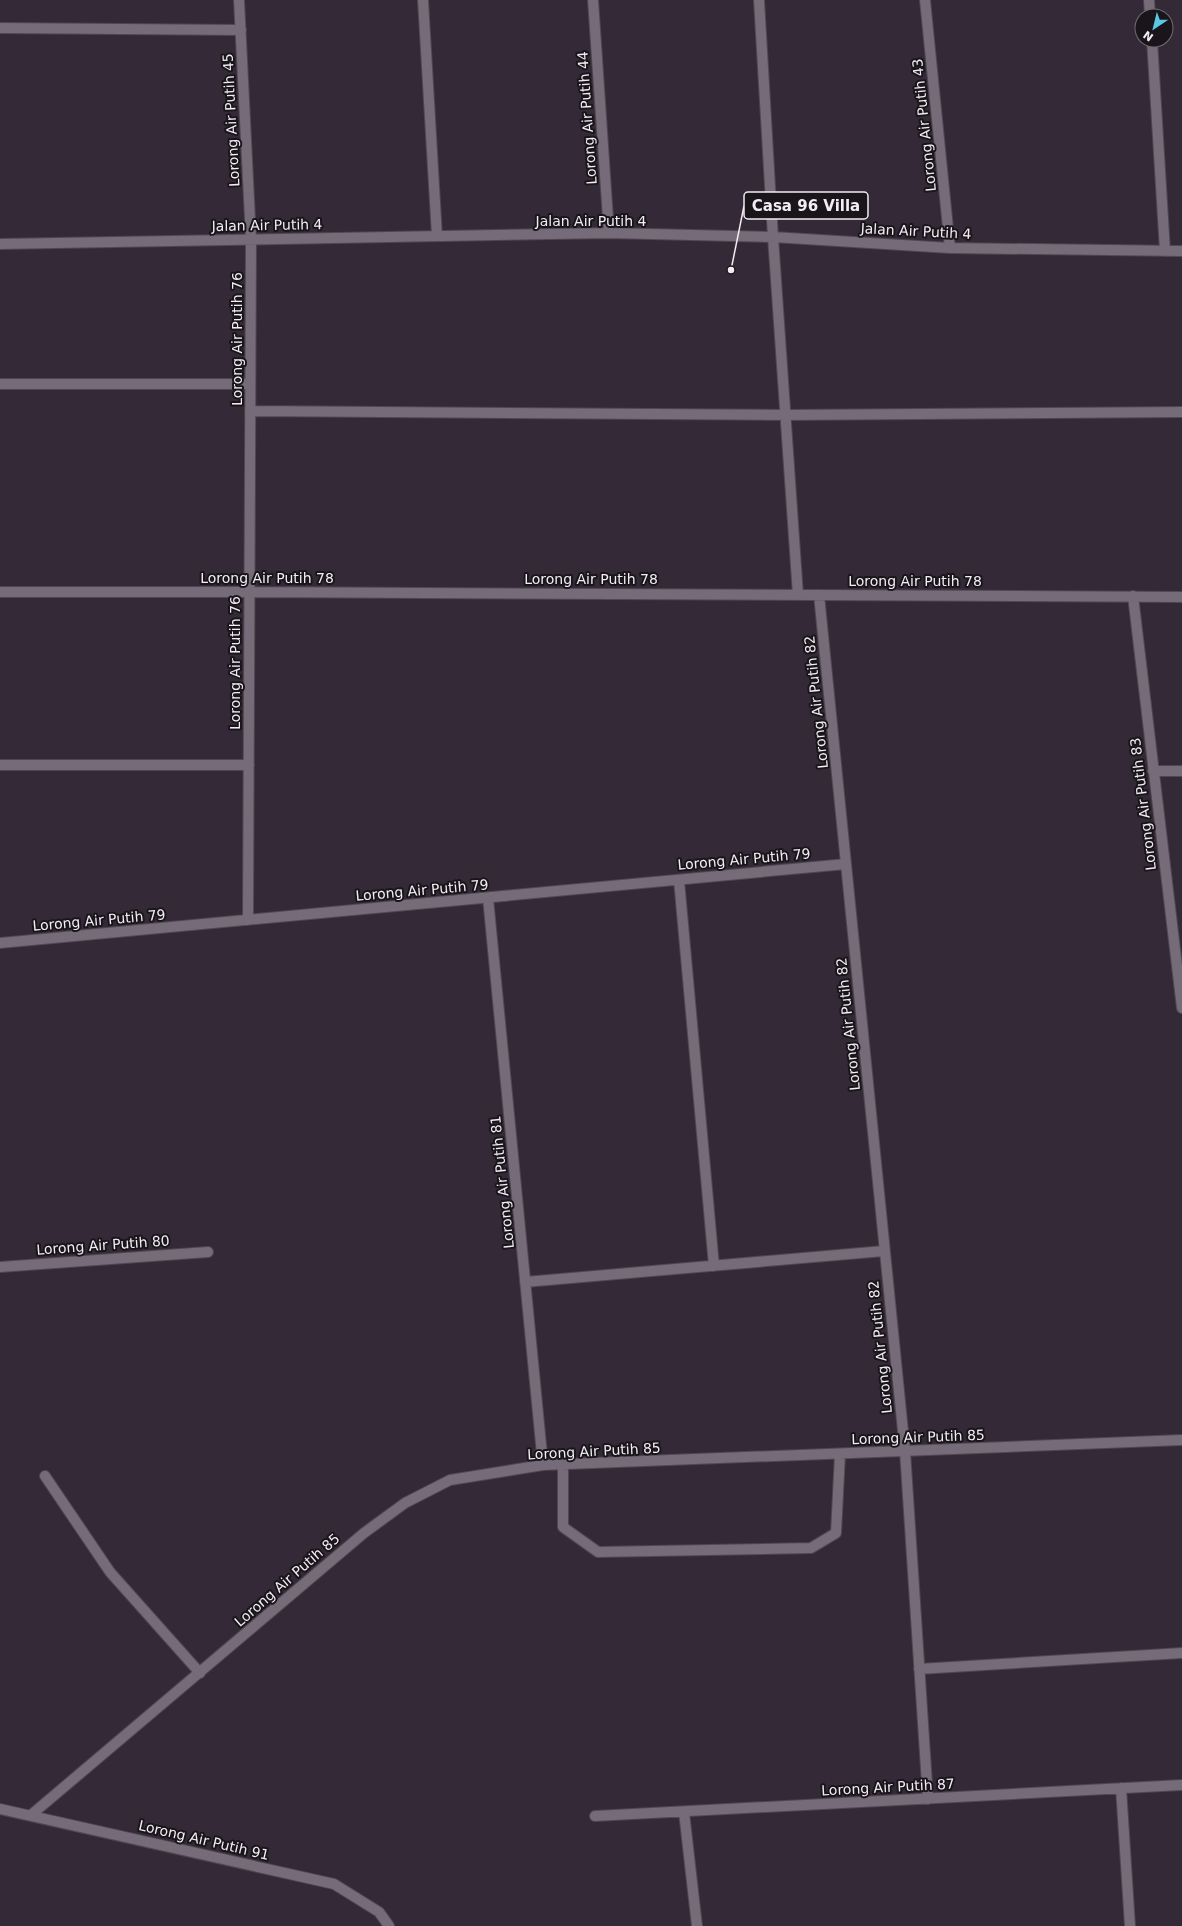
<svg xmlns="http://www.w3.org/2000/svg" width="1182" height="1926" viewBox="0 0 1182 1926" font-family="'DejaVu Sans',sans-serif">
	<rect width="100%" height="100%" fill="#342a37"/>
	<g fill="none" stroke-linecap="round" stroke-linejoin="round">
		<defs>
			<path id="minor" d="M 239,0 L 251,239 L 248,920
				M 423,0 L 437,236
				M 593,0 L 609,233
				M 759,0 L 773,237 L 798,595
				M 925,0 L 950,248
				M 1149,0 L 1150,16
				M 0,28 L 241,30
				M 1152,40 L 1165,251
				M 0,244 L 609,233 L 773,237 L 950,248 L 1182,251
				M 0,384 L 250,384
				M 250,411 L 786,415 L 1182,412
				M 0,592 L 249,592 L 1182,597
				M 819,595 L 905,1451 L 928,1799
				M 1133,596 L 1182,1008
				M 0,765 L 249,765
				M 1153,771 L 1182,771
				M 679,880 L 714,1266
				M 488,898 L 543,1465
				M 0,943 L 846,864
				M 0,1267 L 208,1252
				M 525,1282 L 884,1251
				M 563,1465 L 563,1527 L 598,1552 L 811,1548 L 836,1533 L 840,1454
				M 45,1476 L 110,1572 L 200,1673
				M 919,1669 L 1182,1653
				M 1121,1788 L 1130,1926
				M 0,1809 L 334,1884 L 379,1912 L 389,1926
				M 684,1812 L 697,1926
				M 31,1815 L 364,1533 L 405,1503 L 450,1480 L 543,1465 L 1182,1440
				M 595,1816 L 1182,1785"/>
		</defs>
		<use href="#minor" stroke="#4f4751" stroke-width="12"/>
		<use href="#minor" stroke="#756b79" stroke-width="10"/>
	</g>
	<g text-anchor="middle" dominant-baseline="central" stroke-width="4" stroke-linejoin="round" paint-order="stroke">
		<g font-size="14" fill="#f2ecf4" stroke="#19151a">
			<text transform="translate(587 118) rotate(-94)">Lorong Air Putih 44</text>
			<text transform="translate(231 120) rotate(-93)">Lorong Air Putih 45</text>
			<text transform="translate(924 125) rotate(-96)">Lorong Air Putih 43</text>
			<text x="591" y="221">Jalan Air Putih 4</text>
			<text transform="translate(267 225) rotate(-1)">Jalan Air Putih 4</text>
			<text transform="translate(916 231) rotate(3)">Jalan Air Putih 4</text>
			<text transform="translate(237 339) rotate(-90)">Lorong Air Putih 76</text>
			<text x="267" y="578">Lorong Air Putih 78</text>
			<text x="591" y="579">Lorong Air Putih 78</text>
			<text x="915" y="581">Lorong Air Putih 78</text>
			<text transform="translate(235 663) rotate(-90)">Lorong Air Putih 76</text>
			<text transform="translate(816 702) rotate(-96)">Lorong Air Putih 82</text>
			<text transform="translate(1143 804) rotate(-97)">Lorong Air Putih 83</text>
			<text transform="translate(744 859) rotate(-5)">Lorong Air Putih 79</text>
			<text transform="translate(422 890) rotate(-5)">Lorong Air Putih 79</text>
			<text transform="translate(99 920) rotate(-5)">Lorong Air Putih 79</text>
			<text transform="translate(848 1024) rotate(-96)">Lorong Air Putih 82</text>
			<text transform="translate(502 1182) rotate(-96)">Lorong Air Putih 81</text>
			<text transform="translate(103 1245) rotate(-4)">Lorong Air Putih 80</text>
			<text transform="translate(880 1347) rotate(-96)">Lorong Air Putih 82</text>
			<text transform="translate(918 1437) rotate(-2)">Lorong Air Putih 85</text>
			<text transform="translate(594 1451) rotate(-3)">Lorong Air Putih 85</text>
			<text transform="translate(287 1580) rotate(-41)">Lorong Air Putih 85</text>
			<text transform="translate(888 1787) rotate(-3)">Lorong Air Putih 87</text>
			<text transform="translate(204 1840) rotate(13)">Lorong Air Putih 91</text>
		</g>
	</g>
	<path fill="none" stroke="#f2ecf4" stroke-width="1.5" d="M731 270L744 206"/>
	<circle fill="#f2ecf4" stroke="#19151a" stroke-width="1.5" cx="731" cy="270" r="4"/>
	<rect fill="#19151a" stroke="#f2ecf4" stroke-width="1.5" x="744" y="192" width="124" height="27" rx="4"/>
	<g font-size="15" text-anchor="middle" font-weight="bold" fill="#f2ecf4">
		<text x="806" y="211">Casa 96 Villa</text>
	</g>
	<g transform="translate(1154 28) rotate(215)"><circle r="19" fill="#19151a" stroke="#706b71"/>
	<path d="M0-3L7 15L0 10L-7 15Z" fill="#59c8e4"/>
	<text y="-6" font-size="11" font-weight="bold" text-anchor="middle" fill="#f2ecf4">N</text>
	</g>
</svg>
